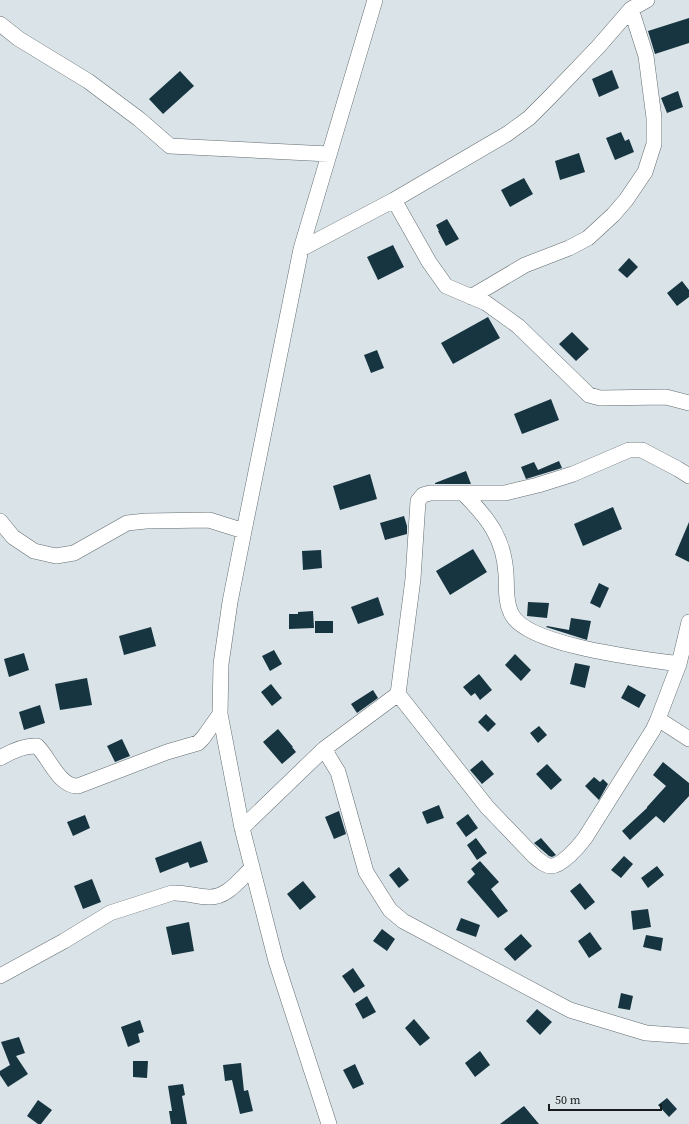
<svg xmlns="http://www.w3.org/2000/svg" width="689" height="1124" viewBox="0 0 689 1124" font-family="'Source Serif 4',serif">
	<rect width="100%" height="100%" fill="#dae4e8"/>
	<path fill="#163541" d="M 689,18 L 689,43 L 655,54 L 648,31 Z
		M 612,70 L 619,88 L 599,97 L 592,79 Z
		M 180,71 L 194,86 L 163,114 L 149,99 Z
		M 678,91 L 683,107 L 667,113 L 661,98 Z
		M 621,132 L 625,141 L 629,139 L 634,152 L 615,160 L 606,138 Z
		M 579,153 L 585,172 L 560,180 L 555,161 Z
		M 524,178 L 533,194 L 510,207 L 501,190 Z
		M 447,219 L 459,239 L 446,246 L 438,231 L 439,231 L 436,225 Z
		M 393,245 L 404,267 L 378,280 L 367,257 Z
		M 629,258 L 638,267 L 627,278 L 618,270 Z
		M 682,281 L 689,290 L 689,297 L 677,306 L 667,293 Z
		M 488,317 L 500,338 L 453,364 L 441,343 Z
		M 572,332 L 589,349 L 576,361 L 559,344 Z
		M 377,350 L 384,368 L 371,373 L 364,355 Z
		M 551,399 L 559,420 L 522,434 L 514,414 Z
		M 559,461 L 562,468 L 526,479 L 521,467 L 534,462 L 538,470 Z
		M 466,471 L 471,484 L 435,484 L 435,483 Z
		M 370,474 L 377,499 L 340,510 L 333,486 Z
		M 613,507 L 622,529 L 583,546 L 574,524 Z
		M 404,516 L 407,526 L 407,534 L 385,540 L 380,523 Z
		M 689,522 L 689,562 L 675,555 Z
		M 473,549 L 487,572 L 450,595 L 436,571 Z
		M 321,550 L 322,568 L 303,570 L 302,551 Z
		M 599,583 L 609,588 L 600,608 L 590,603 Z
		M 378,597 L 384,615 L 358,624 L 351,607 Z
		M 528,602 L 549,603 L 547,618 L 527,616 Z
		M 313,611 L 314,628 L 289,629 L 289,614 L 298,614 L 298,612 Z
		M 571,618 L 591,621 L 587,640 L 546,627 L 547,626 L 569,630 Z
		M 315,621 L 333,621 L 333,633 L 315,633 Z
		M 151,627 L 156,646 L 124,655 L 119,636 Z
		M 274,650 L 282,664 L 270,671 L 262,656 Z
		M 24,653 L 29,670 L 9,677 L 4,659 Z
		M 515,654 L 531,670 L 521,681 L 505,665 Z
		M 575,663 L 590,666 L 585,688 L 570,684 Z
		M 479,674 L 492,690 L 480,700 L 475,693 L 471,696 L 463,687 Z
		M 87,678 L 92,705 L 60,710 L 55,684 Z
		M 271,684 L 282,698 L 272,706 L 261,692 Z
		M 628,685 L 646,695 L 639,708 L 621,698 Z
		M 373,690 L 378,698 L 357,713 L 351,704 Z
		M 40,705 L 45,723 L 24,730 L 19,712 Z
		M 486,714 L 496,724 L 488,732 L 478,722 Z
		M 539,726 L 547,735 L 538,743 L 530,733 Z
		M 278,729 L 293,747 L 292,747 L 296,752 L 282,764 L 263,742 Z
		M 122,739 L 130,756 L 115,762 L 107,746 Z
		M 482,760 L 494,774 L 482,784 L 470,770 Z
		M 663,762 L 689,783 L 689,796 L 664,823 L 656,816 L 630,840 L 622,831 L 647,808 L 647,807 L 666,786 L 653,775 Z
		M 547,764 L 562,780 L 551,790 L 536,774 Z
		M 594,777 L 600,782 L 603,779 L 608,784 L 599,800 L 585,786 Z
		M 439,805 L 444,818 L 427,824 L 422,812 Z
		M 339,811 L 346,834 L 334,839 L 325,817 Z
		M 468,814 L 478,828 L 466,837 L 456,823 Z
		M 85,815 L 90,828 L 73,836 L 67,822 Z
		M 476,838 L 487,853 L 477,860 L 467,845 Z
		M 541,838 L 556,855 L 552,857 L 549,856 L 534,843 Z
		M 201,841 L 208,862 L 190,868 L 188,862 L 160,873 L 155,858 Z
		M 624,856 L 633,864 L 621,878 L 611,870 Z
		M 480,861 L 499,882 L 491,889 L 508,911 L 498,918 L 467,882 L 475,874 L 471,869 Z
		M 657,866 L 664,875 L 648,888 L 641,878 Z
		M 399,867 L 409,880 L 399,888 L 389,875 Z
		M 92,879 L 101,902 L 83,909 L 74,886 Z
		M 303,881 L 316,897 L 300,910 L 287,894 Z
		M 580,883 L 595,902 L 585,910 L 570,891 Z
		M 648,909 L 651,927 L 633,930 L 631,911 Z
		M 461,918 L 480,925 L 476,937 L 456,930 Z
		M 189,922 L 194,951 L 172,955 L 166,927 Z
		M 382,929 L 395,939 L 387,951 L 373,941 Z
		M 590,932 L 602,949 L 589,958 L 578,941 Z
		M 521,934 L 532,946 L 515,961 L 504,949 Z
		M 646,935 L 663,938 L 661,951 L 643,947 Z
		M 353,968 L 365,986 L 354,993 L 342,976 Z
		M 621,993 L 633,996 L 630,1010 L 618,1008 Z
		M 367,996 L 376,1012 L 363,1019 L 355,1004 Z
		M 537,1009 L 552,1022 L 540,1035 L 526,1021 Z
		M 414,1019 L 430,1038 L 420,1046 L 405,1028 Z
		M 140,1020 L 144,1032 L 138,1034 L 140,1042 L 128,1047 L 121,1027 Z
		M 19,1037 L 25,1053 L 16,1056 L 28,1074 L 8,1087 L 0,1075 L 0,1071 L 10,1065 L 1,1042 Z
		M 480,1051 L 490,1065 L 475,1077 L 465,1063 Z
		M 133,1061 L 148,1061 L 147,1078 L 133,1077 Z
		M 241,1063 L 244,1091 L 248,1090 L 253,1111 L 240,1114 L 232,1080 L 225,1081 L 223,1065 Z
		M 355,1064 L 364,1084 L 353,1089 L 343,1070 Z
		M 183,1084 L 185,1095 L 182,1096 L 187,1124 L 171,1124 L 169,1111 L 172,1111 L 168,1086 Z
		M 667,1098 L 677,1109 L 669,1117 L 658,1105 Z
		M 38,1100 L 52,1110 L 41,1124 L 38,1124 L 27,1116 Z
		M 524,1106 L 539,1124 L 500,1124 Z"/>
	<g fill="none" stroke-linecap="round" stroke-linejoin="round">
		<defs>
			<path id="minor" d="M 0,24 L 19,39 L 88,81 L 139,119 L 170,146 L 329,154
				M 394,200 L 429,262 L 446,286 L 486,303 L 518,326 L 589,395 L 600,398 L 666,397 L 689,403
				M 301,249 L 394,200 L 507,134 L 529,118 L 549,98 L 598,47 L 631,9 L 647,0
				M 471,297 L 525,265 L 569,248 L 588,238 L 613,215 L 626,200 L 645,172 L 654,144 L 654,118 L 646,56 L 631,9
				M 689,476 L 678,469 L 642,450 L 629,450 L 573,474 L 538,485 L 505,493 L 430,493 L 423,495 L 418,501 L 413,579 L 398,694 L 487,807 L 535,857 C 540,861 545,866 551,866 C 562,866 579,846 585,838 L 653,730 L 658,719 L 679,664 L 689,622
				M 463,493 C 488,518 504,538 506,574 C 507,587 505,601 511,613 C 525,646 645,659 679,664
				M 0,521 L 13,537 L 34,551 L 56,556 L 74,553 L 127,523 L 146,521 L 209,520 L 244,531
				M 658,719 L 689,739
				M 324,749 L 398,694
				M 0,758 C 10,752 25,745 37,746 C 49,757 59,787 78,786 L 167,752 L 198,743 L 203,738 L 220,714
				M 242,828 L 324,749 L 338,772 L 366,872 L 390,910 L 403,921 L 570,1010 L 646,1033 L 689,1036
				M 0,976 L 64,941 L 110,913 L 172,893 C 185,892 196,897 209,897 C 227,898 240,879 252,868
				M 329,1124 L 276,961 L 242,828 L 220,714 L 221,664 L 230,602 L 244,531 L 301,249 L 375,0"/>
		</defs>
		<use href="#minor" stroke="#636c70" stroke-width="16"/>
		<use href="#minor" stroke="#fff" stroke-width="15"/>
	</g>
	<path d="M549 1104v6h112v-6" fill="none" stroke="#181b1d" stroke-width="2"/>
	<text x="555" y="1104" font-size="12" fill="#181b1d" stroke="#dae4e8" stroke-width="3" paint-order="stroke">50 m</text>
</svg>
